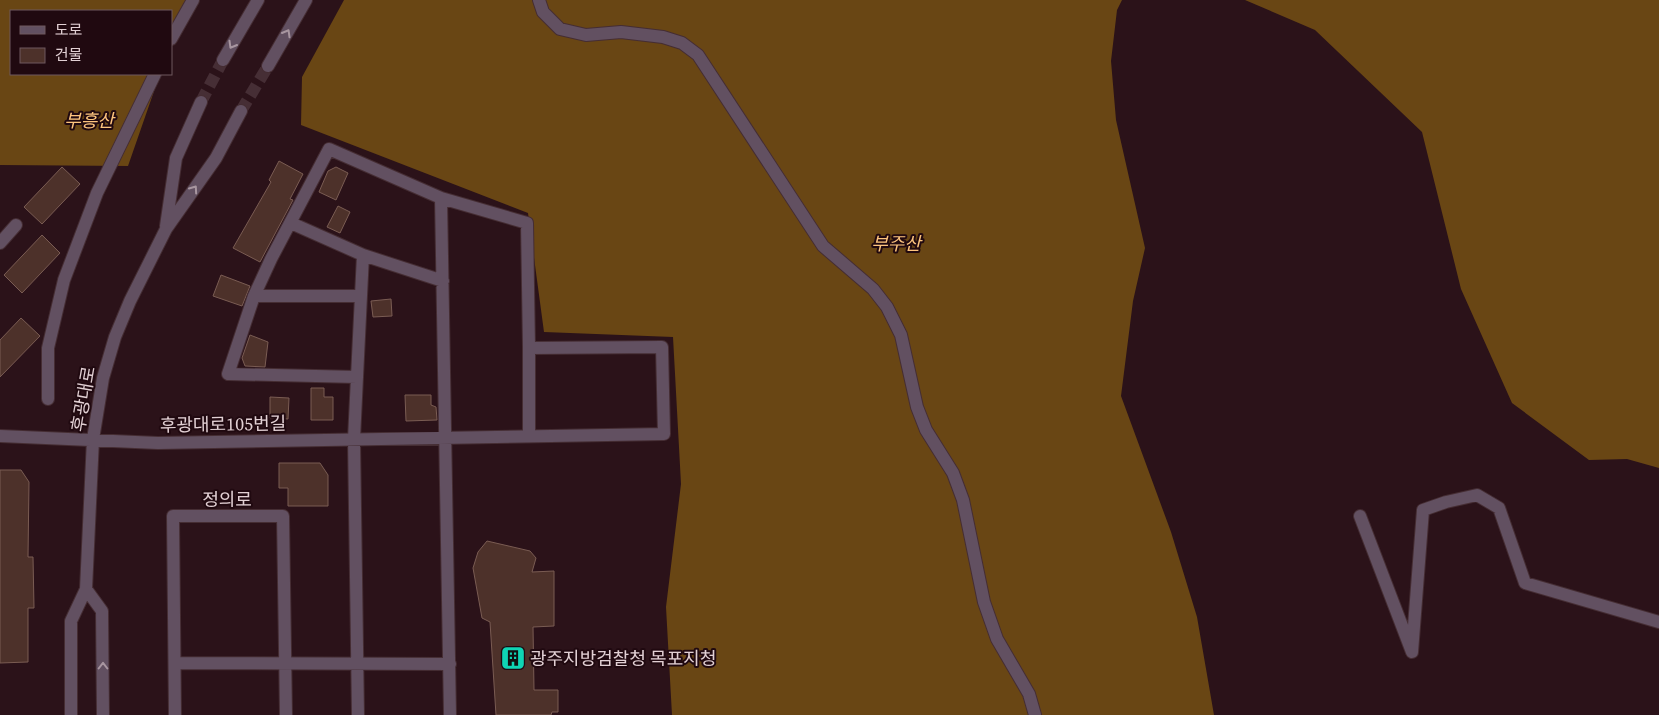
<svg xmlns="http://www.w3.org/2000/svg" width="1659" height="715" viewBox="0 0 1659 715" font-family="'Source Serif 4','Noto Sans KR',serif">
	<rect width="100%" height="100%" fill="#2b1219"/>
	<path fill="#694614" d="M 0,0 L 186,0 L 171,43 L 171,11 L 11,11 L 11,74 L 160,74 L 128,166 L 0,165 Z
		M 344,0 L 1122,0 L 1117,10 L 1111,61 L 1116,120 L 1145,248 L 1133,301 L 1121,396 L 1171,532 L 1197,617 L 1214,715 L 672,715 L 666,607 L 681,484 L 673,337 L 544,332 L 528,213 L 301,125 L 302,77 Z
		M 1245,0 L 1659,0 L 1659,468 L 1627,459 L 1589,460 L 1512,403 L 1461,289 L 1422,132 L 1315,30 Z"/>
	<path fill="#4d312a" stroke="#7a5c53" d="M 279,161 L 303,174 L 290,199 L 293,200 L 260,262 L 233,248 L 271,182 L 269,180 Z
		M 62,167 L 80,184 L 42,224 L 24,207 Z
		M 336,167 L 348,173 L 336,200 L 319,192 L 328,171 Z
		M 338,206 L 350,212 L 340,233 L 327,227 Z
		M 42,235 L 60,253 L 22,293 L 4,275 Z
		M 221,275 L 250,286 L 242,306 L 213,296 Z
		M 391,299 L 392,316 L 373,317 L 371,301 Z
		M 21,318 L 40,336 L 0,377 L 0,340 Z
		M 250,335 L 268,342 L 265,367 L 245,366 L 242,358 Z
		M 311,388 L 324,388 L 324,397 L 333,397 L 333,420 L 311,420 Z
		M 405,395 L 431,395 L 431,405 L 436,407 L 437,420 L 406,421 Z
		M 270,397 L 289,398 L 288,419 L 270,418 Z
		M 279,463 L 320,463 L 328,475 L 328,506 L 288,506 L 288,488 L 279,488 Z
		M 0,470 L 21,470 L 29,482 L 28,557 L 33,557 L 34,608 L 28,608 L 28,662 L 0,663 Z
		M 487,541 L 530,551 L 536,558 L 532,572 L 554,571 L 554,626 L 533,627 L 534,690 L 558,690 L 558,712 L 552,712 L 551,715 L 496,715 L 490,622 L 482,618 L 473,568 L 478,552 Z"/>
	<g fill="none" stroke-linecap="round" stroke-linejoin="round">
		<path stroke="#462e35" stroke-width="12" stroke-dasharray="12 6" stroke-linecap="butt" d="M 201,102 L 223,60
			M 241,111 L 268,66"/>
		<defs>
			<path id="minor" d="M 539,0 L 543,12 L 560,29 L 586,35 L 621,32 L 663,37 L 682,43 L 698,55 L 823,246 L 873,289 L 887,307 L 901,335 L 917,407 L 926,430 L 953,473 L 963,500 L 984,602 L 997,639 L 1029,694 L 1035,715
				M 171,39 L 193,0
				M 223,60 L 258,0
				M 268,66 L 306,0
				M 441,198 L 450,715
				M 291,223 L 363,255 L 443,281
				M 166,226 L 176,158 L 201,102
				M 0,243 L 16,225
				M 254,296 L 361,296
				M 529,348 L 529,436
				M 357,377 L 363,255
				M 48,399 L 48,348 L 64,280 L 97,193 L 155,74
				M 0,436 L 158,443 L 664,434 L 662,347 L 529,348 L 527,223 L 441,198 L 329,149 L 271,259 L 254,296 L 228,374 L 357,377 L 354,439 L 358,715
				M 1360,516 L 1412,652 L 1423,510 L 1446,502 L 1477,495 L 1499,508 L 1525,583 L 1659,622
				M 86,589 L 102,611 L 103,715
				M 175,663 L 450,664
				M 71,715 L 71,621 L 86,589 L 93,439 L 103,378 L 115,337 L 130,301 L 166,229 L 216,158 L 241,111
				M 175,715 L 173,516 L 283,516 L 286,715"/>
		</defs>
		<use href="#minor" stroke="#452d33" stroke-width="14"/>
		<use href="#minor" stroke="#625061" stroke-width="12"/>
	</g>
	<defs><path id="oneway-chevron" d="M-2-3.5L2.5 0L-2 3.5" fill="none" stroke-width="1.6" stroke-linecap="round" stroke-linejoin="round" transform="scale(1.25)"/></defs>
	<g stroke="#a896a0">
		<use href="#oneway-chevron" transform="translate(287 33) rotate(-60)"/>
		<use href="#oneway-chevron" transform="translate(232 45) rotate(120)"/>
		<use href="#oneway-chevron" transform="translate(194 189) rotate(-55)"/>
		<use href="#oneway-chevron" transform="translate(103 666) rotate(-90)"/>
	</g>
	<defs>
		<symbol id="building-square" viewBox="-11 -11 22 22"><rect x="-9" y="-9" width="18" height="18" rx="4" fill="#0fd5b4" stroke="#200910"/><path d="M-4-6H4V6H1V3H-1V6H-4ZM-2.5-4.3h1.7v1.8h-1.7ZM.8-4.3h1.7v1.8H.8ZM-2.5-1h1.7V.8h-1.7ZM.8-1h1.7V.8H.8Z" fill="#111"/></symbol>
	</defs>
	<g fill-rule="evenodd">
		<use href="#building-square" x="499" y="644" width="28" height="28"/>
	</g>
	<g text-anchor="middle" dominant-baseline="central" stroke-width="4" stroke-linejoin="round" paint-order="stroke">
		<g font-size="18" font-style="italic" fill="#fdc47e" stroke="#200910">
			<text x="89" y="120">부흥산</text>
			<text x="896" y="243">부주산</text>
		</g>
		<g font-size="18" fill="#e2d0d4" stroke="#200910">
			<text transform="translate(83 399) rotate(-80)">후광대로</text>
			<text transform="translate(223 424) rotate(-1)">후광대로105번길</text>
			<text x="227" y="499">정의로</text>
		</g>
		<g font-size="18" fill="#e2d0d4" stroke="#200910" text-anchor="start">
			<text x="530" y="658">광주지방검찰청 목포지청</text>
		</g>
	</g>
	<rect x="10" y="10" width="162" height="65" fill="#200910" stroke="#6e595e"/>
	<rect x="20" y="26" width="25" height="8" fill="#625061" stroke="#6e595e"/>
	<text x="55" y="35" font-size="15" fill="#e2d0d4">도로</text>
	<rect x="20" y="48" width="25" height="15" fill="#4d312a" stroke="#6e595e"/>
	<text x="55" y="60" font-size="15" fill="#e2d0d4">건물</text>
</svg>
